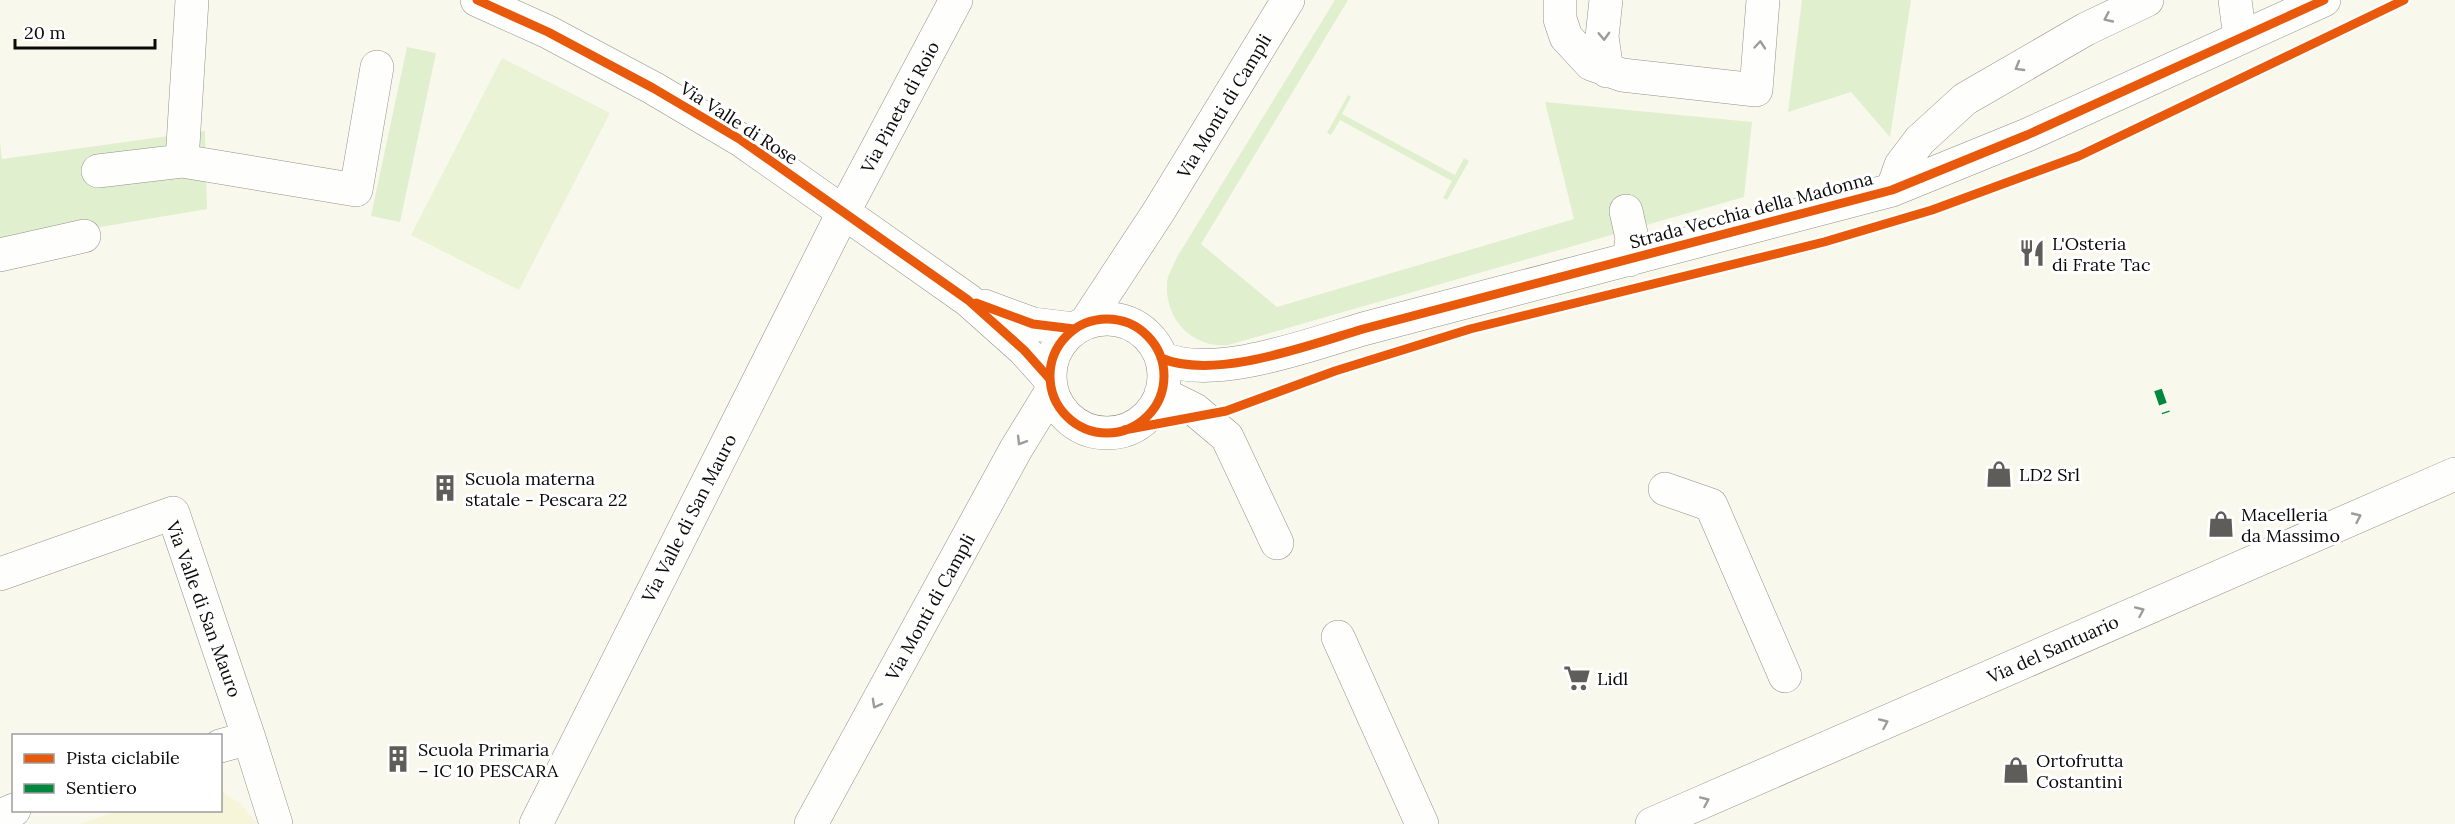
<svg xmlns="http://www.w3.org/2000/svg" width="2455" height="824" viewBox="0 0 2455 824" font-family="Lora,serif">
	<rect width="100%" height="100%" fill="#f9f8ed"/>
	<path fill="#f6f4d9" d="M 221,791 L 242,805 L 257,824 L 80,824 L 119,811 L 220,810 Z"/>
	<path fill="#e0efcd" d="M 1335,0 L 1348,0 L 1201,244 L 1277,307 L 1574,219 L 1545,102 L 1752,122 L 1744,197 L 1228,345 C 1192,348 1165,319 1167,284 C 1167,275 1174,265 1177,257 Z
		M 1802,0 L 1911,0 L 1890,137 L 1851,92 L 1788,112 Z
		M 407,47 L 436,53 L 400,222 L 371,216 Z
		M 1348,95 L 1351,97 L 1342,114 L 1455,175 L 1464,158 L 1469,161 L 1447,200 L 1443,198 L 1452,181 L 1340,120 L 1331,135 L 1327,133 Z
		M 205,131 L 207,209 L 0,244 L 0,143 L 2,159 Z"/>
	<path fill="#ebf3d6" d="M 502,58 L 610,113 L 519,290 L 411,235 Z"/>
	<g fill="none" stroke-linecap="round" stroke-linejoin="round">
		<defs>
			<path id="minor" d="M 192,0 L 182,161 L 356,190 L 377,67
				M 477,0 L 548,32 L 653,88 L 741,140 L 968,300 L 1024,350 L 1049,378
				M 1560,0 L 1560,19 L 1566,37 L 1591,64 L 1622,75 L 1756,90 L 1763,0
				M 1606,0 L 1602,37 L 1607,71
				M 2235,0 L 2240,38
				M 98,171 L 182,161
				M 1892,190 L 1901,165 L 1920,140 L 1965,99 L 2086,29 L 2147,0
				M 1626,211 L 1632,238 L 1629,260
				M 0,255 L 84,236
				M 984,306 L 1033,324 L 1074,329
				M1050 376a57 57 0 1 1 114 0a57 57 0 1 1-114 0Z
				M 1086,322 L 1159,211 L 1288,0
				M 1161,358 C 1214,381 1309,345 1363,329 L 1892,190 L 2027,135 L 2324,0
				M 1161,393 L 1195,410 L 1227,437 L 1277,543
				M 1665,489 L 1711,505 L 1785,676
				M 0,574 L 173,513 L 249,738 L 276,824
				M 1338,637 L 1422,824
				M 220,746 L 249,738
				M 0,816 L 14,810
				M 536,824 L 843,213 L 956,0
				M 811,824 L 1016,449 L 1051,392
				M 1652,824 L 2455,474"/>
		</defs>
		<use href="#minor" stroke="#92918c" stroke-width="34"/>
		<use href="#minor" stroke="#fefefc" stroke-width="33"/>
		<path stroke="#00873e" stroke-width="8" stroke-dasharray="15 8" stroke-linecap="butt" d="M 2158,390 L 2166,413"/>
		<defs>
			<path id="cycleway" d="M 477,0 L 548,32 L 653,88 L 741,140 L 968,300 L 1024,350 L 1049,378
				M 976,303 L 1033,324 L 1074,329
				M1050 376a57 57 0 1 1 114 0a57 57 0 1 1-114 0Z
				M 1161,358 C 1214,381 1309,345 1363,329 L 1892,190 L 2027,135 L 2324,0
				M 1124,430 L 1226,411 L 1335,371 L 1470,329 L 1824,242 L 1932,210 L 2079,156 L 2404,0"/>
		</defs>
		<use href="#cycleway" stroke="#fff" stroke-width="13"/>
		<use href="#cycleway" stroke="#e8590c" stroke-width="9"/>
	</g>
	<defs><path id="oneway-chevron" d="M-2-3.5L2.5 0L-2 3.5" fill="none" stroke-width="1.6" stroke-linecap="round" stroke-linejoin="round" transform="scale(1.5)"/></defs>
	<g stroke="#9c9c9b">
		<use href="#oneway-chevron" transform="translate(2108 18) rotate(155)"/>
		<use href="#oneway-chevron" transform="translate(1604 36) rotate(88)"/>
		<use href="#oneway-chevron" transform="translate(1760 45) rotate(-85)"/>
		<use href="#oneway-chevron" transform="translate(2019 67) rotate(150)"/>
		<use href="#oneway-chevron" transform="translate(1021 441) rotate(121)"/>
		<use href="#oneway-chevron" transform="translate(2357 517) rotate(-25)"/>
		<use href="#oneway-chevron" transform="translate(2140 611) rotate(-24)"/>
		<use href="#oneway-chevron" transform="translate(876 704) rotate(119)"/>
		<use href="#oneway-chevron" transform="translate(1884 723) rotate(-24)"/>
		<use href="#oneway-chevron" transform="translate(1705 801) rotate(-24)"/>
	</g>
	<defs>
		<symbol id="restaurant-bare" viewBox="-9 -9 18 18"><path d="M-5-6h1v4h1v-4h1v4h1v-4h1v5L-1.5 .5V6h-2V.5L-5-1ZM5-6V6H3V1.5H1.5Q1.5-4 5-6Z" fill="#5e5d59" stroke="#fff" stroke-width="2.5" paint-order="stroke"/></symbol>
		<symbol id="shop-bare" viewBox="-9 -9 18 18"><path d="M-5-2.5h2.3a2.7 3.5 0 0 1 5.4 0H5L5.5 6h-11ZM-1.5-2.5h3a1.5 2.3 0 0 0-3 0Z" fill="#5e5d59" stroke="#fff" stroke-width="2.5" paint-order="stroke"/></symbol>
		<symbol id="building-bare" viewBox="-9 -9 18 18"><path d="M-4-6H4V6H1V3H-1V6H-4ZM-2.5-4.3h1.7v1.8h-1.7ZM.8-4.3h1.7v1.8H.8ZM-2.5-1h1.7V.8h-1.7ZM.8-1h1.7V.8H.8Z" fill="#5e5d59" stroke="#fff" stroke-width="2.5" paint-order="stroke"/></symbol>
		<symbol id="supermarket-bare" viewBox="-9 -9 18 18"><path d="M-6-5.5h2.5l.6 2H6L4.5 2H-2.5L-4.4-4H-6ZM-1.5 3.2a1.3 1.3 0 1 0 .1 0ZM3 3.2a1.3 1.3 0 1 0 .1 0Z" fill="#5e5d59" stroke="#fff" stroke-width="2.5" paint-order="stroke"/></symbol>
	</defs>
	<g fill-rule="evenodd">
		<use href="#restaurant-bare" x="2013" y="234" width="38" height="38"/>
		<use href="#shop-bare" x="1980" y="455" width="38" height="38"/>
		<use href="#building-bare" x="426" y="469" width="38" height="38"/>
		<use href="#shop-bare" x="2202" y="505" width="38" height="38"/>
		<use href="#supermarket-bare" x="1558" y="659" width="38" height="38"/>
		<use href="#building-bare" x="379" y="740" width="38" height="38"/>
		<use href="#shop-bare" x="1997" y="751" width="38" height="38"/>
	</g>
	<g text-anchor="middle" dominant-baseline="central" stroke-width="6" stroke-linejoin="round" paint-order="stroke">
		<g font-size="18" fill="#0a0a0a" stroke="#fff">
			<text transform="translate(1224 106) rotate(-59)">Via Monti di Campli</text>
			<text transform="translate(900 107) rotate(-62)">Via Pineta di Roio</text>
			<text transform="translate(739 123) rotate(33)">Via Valle di Rose</text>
			<text transform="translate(1751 210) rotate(-15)">Strada Vecchia della Madonna</text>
			<text transform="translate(689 518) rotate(-63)">Via Valle di San Mauro</text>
			<text transform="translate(930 607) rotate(-61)">Via Monti di Campli</text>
			<text transform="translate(204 609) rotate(70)">Via Valle di San Mauro</text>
			<text transform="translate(2053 649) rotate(-24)">Via del Santuario</text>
		</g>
		<g font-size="18" fill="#0a0a0a" stroke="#fff" text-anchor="start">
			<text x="2052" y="243">L'Osteria<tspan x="2052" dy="21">di Frate Tac</tspan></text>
			<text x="2019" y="474">LD2 Srl</text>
			<text x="465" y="478">Scuola materna<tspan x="465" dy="21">statale - Pescara 22</tspan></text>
			<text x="2241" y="514">Macelleria<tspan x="2241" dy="21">da Massimo</tspan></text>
			<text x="1597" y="678">Lidl</text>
			<text x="418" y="749">Scuola Primaria<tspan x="418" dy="21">– IC 10 PESCARA</tspan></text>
			<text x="2036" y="760">Ortofrutta<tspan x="2036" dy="21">Costantini</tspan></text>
		</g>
	</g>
	<rect x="12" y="734" width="210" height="78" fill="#ffffff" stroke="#9d9d9d" stroke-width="1.5"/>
	<rect x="24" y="754" width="30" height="9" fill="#e8590c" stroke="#9d9d9d" stroke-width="1.5"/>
	<text x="66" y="764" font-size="18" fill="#0a0a0a">Pista ciclabile</text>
	<rect x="24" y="784" width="30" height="9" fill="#00873e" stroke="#9d9d9d" stroke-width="1.5"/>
	<text x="66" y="794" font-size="18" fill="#0a0a0a">Sentiero</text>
	<path d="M15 39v9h140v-9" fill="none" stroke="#0a0a0a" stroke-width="3"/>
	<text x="24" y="39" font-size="18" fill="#0a0a0a" stroke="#ffffff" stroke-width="4.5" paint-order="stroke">20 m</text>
</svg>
